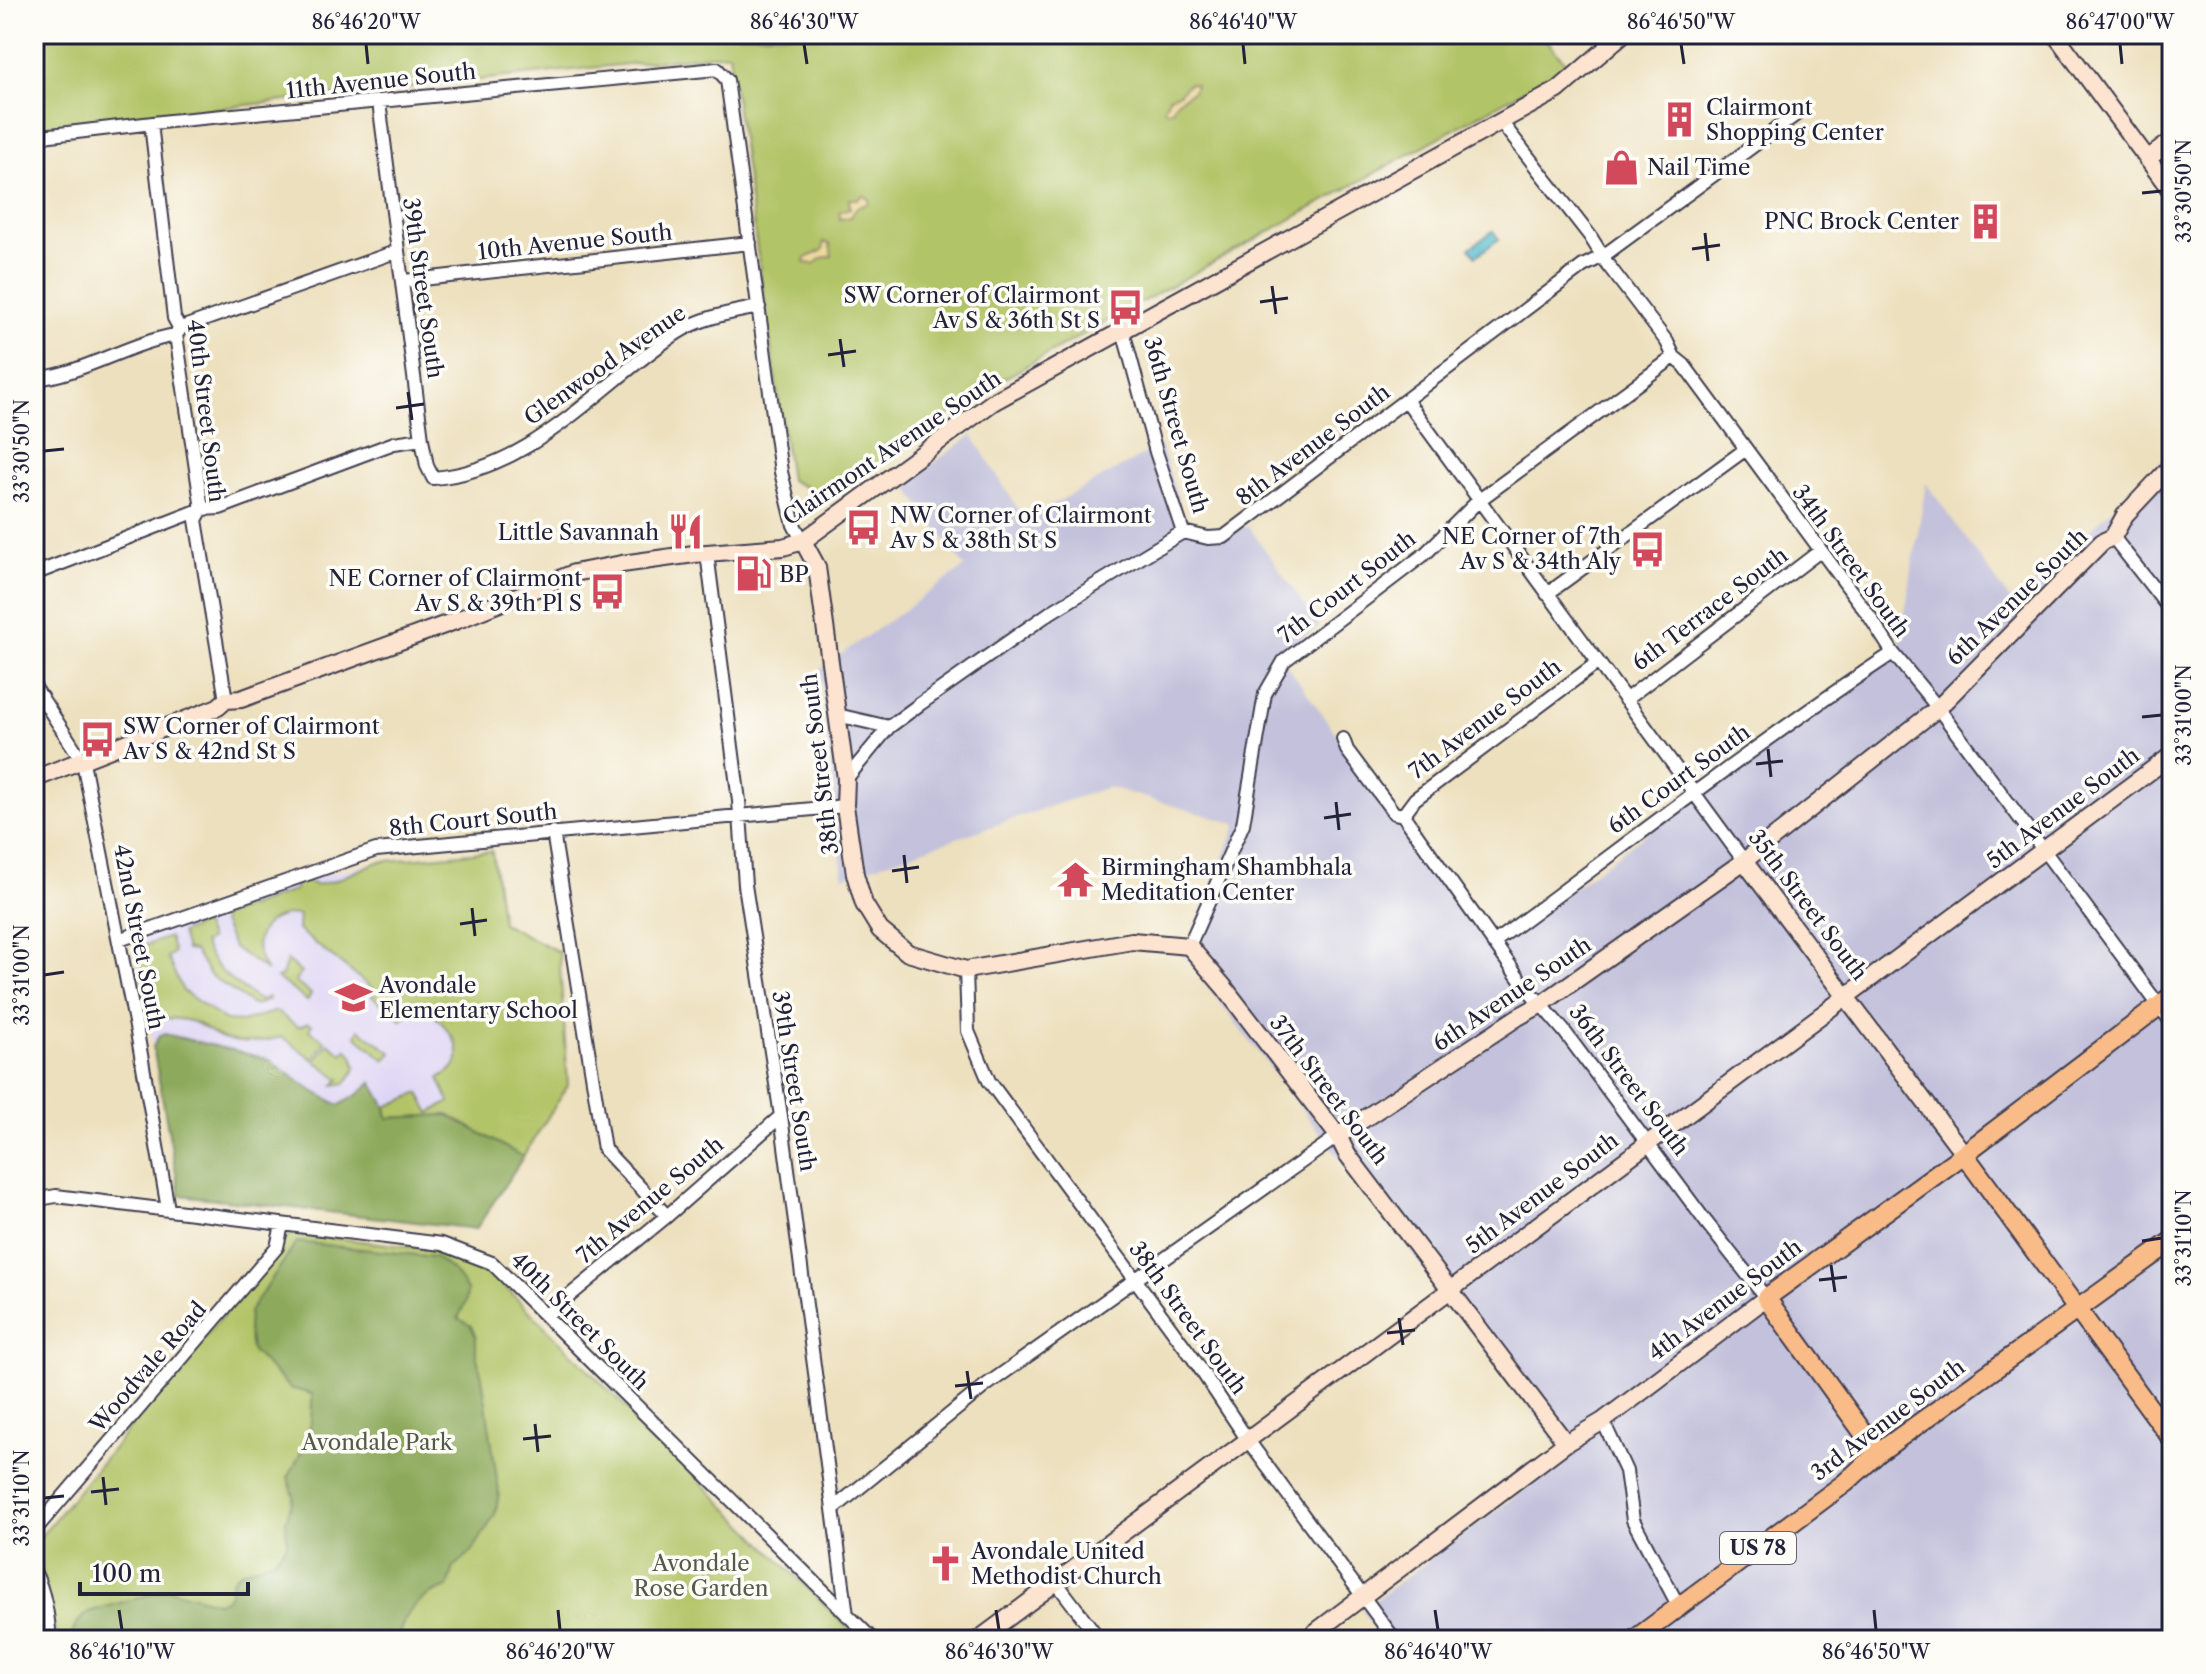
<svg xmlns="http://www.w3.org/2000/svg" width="2206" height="1674" viewBox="0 0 2206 1674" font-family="'Libre Caslon Text',serif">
	<rect width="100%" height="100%" fill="#fdfcf7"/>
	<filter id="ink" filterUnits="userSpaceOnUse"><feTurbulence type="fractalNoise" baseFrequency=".0125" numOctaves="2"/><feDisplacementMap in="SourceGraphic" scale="16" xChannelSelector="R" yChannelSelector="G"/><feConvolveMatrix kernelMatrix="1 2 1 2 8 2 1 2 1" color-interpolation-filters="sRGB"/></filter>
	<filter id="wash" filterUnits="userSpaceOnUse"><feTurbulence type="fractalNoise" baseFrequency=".006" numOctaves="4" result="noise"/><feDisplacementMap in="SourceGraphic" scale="32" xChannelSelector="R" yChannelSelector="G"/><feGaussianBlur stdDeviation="1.8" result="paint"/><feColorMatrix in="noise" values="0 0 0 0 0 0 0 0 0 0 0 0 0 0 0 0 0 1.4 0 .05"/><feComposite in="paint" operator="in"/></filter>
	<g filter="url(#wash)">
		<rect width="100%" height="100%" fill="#ede0be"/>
		<path fill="#ded5f5" d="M 492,851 L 502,923 L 559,952 L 568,1085 L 476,1229 L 180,1195 L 134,937 L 295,883 L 377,862 Z"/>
		<path fill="#c3c1db" d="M 972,435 L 1025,520 L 1161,445 L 1187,528 L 1249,527 L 1320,626 L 1280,655 L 1490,950 L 1900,644 L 1926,483 L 2013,604 L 2172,451 L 2172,1640 L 1384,1640 L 1362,1610 L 1568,1457 L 1184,955 L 1237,824 L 1108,787 L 843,877 L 820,669 L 965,567 L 905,484 Z"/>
		<path fill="#b2c467" stroke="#6a7351" stroke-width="2" d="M 34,34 L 1542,34 L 1568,66 L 992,385 L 830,499 L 790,480 L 729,53 L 35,128 Z
			M 492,851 L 502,923 L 559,952 L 568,1085 L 523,1157 L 448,1115 L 388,1118 L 386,1107 L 419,1093 L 430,1113 L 450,1102 L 439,1078 C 484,1056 439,1020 418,1000 L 402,1020 L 372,996 L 373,989 L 298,930 L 299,915 C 263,911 245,943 267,971 L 233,947 L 221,920 L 222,917 L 295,890 L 295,883 L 305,881 L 316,885 L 334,881 L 377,862 Z
			M 203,924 L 210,940 L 203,943 C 216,973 235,983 260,1001 L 268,997 L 269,1000 L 254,1006 L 210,975 L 194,951 L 186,950 L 181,933 Z
			M 169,937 L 174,953 L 167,957 L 183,991 L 226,1021 L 242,1022 L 276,1011 L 298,1027 L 308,1023 L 312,1025 L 309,1030 L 325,1041 L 313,1059 L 282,1037 C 263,1042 239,1046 220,1037 C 210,1033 203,1025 193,1022 C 177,1017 164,1019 149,1018 L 138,948 Z
			M 287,960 L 301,973 L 295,982 L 311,994 L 307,1001 L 277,978 L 282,976 Z
			M 359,1029 L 392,1053 L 385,1060 L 356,1036 Z
			M 328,1043 L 343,1054 L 346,1049 L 353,1055 L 356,1068 L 346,1083 L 334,1085 L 340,1079 L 315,1061 Z
			M 291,1233 L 445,1251 L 485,1267 L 860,1640 L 58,1640 L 34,1544 Z"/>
		<path fill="#8daa5c" stroke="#58664c" stroke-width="2" d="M 165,1034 L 268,1059 L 313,1091 L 339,1105 L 360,1093 L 372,1082 L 386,1107 L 388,1118 L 448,1115 L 523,1157 L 476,1229 L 180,1195 L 153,1047 L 159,1036 Z
			M 297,1242 L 435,1257 L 454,1272 L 467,1290 L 466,1302 L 458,1318 L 471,1326 L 476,1337 L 476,1354 L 482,1377 L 499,1493 L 495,1515 L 471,1553 L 454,1567 L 448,1587 C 421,1595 402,1613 398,1640 L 70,1640 L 76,1624 L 88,1612 L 169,1589 L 216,1602 L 226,1600 L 231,1592 C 227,1567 258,1569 273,1559 C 279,1555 283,1549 287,1544 L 286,1520 L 294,1496 L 288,1478 C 306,1445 313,1433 312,1394 L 290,1388 L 251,1350 L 248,1330 L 249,1312 Z"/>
		<path fill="#eeda9e" stroke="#887e6c" stroke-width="2" d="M 1189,83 L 1195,85 L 1193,91 L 1176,102 L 1172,110 L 1165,111 L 1164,108 L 1169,97 L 1180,93 Z
			M 863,195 L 869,199 L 868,204 L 857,207 L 851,217 L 840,219 L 839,212 L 850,208 L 849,199 L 858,199 Z
			M 824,242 L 830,244 L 832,256 L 822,258 L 814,264 L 805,263 L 806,258 L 823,250 Z"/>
		<path fill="#4db8ca" stroke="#386d82" stroke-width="2" d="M 1493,231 L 1499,239 L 1476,256 L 1470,248 Z"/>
	</g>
	<g filter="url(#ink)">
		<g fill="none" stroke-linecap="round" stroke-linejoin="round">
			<defs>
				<path id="street" d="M 379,102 L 422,439 L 427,466 L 433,478 C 531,471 600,384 677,333 C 702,317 730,313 759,307
					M 1501,122 L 1590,236 L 1608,265 L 1667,342 L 1674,357 L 1684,365 L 1870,617 L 1893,653 L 1938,708 L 2172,1023
					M 151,124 L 174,318 L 179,327 L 176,335 L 202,509 L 196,520 L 226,700
					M 34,137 L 170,121 L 717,69 L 727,80 L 781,472 L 794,525 L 803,541
					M 404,281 L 750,243
					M 1123,331 L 1156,452 L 1183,532
					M 34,379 C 81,375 128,343 176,335 L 181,328 L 398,251
					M 1406,400 L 1744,861
					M 2113,537 L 2172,612
					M 707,553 L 739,801 L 745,885 L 781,1116 L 847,1615
					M 34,574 L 202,509 L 220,508 L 394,443 L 422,439
					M 1547,594 L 1746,449
					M 34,686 L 83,762 L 137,1032 L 168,1209
					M 1625,700 L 1820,551
					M 837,715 L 889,727
					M 1343,739 L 1347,750 L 1394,813 L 1403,815 L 1521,981 L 1564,1031 L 1706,1222 L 1766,1298
					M 846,779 L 889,727 L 920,704 L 1051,612 L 1183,532 L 1208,538 L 1224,537 L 1583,266 L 1603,256 L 1798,113
					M 1403,815 L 1415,799 L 1597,663
					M 553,832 L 604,1149 L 667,1216
					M 119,940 L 376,850 L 845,806
					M 1493,943 C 1626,845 1755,744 1893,653
					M 1189,946 L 1243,824 L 1265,694 L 1284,661 L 1426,553 L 1478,501 L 1674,357
					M 966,970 L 968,1031 L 989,1081 L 1193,1358 L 1247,1439 L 1395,1640
					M 34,1200 L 56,1196 L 442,1244 L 492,1263 L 873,1640
					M 546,1315 L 667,1216 L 781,1116
					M 1603,1421 L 1626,1471 L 1633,1520 L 1679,1607
					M 833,1509 L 985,1386 L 1338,1136
					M 34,1531 L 277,1247 L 282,1225
					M 34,1571 C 45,1593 48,1616 50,1640
					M 1056,1582 L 1100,1640"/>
				<path id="secondary" d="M 2055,34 L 2172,192
					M 2147,159 L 2172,141
					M 803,541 L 817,567 L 846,779 L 845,806 L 855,874 L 864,904 L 880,930 L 908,953 L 966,970 L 1132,941 L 1189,946 L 1224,987 L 1338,1136 L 1347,1154 L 1566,1443
					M 34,779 L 218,707 L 226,700 L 241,699 L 455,621 L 574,573 L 622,564 L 694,554 L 783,547 L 803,541 L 993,402 L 1558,90 L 1623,34
					M 1744,861 L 1964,1154
					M 1338,1136 L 1518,1017 L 1540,1005 L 1744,861 L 1938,708 L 2102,542 L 2113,537 L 2125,515 L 2172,465
					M 978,1640 L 2172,755
					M 1305,1640 L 1566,1443 L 1603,1421 L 1766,1298"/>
				<path id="primary" d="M 1964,1154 L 2172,1439
					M 1878,1453 L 1766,1298 L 1964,1154 L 2172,996
					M 1634,1640 L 1845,1483 L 1878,1453 L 2172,1241"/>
			</defs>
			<use href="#street" stroke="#403e4f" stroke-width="16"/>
			<use href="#secondary" stroke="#403e4f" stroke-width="20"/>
			<use href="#primary" stroke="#403e4f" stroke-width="22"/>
			<use href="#street" stroke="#fff" stroke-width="12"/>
			<use href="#secondary" stroke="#fde4d0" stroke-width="16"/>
			<use href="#primary" stroke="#f9bc89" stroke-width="18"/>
		</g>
	</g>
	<path fill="none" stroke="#22223b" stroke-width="3" d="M 366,44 L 368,64M 804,44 L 807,64M 1243,44 L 1245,64M 1681,44 L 1684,64M 2120,44 L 2122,64M 2142,193 L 2162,191M 1705,233 L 1708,261M 1692,249 L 1720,245M 1272,286 L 1276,314M 1260,302 L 1288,298M 840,339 L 844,367M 828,355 L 856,351M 408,392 L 412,420M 396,408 L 424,404M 44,451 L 64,449M 2142,717 L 2162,715M 1768,749 L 1771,777M 1756,764 L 1783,761M 1336,802 L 1339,830M 1324,818 L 1351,814M 904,855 L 907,883M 892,871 L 919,867M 472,908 L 475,936M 460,924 L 487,920M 44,975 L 64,972M 2142,1241 L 2162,1238M 1831,1265 L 1835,1292M 1819,1280 L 1847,1277M 1399,1318 L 1403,1345M 1387,1333 L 1415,1330M 967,1371 L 971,1399M 955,1386 L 983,1383M 535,1424 L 538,1452M 523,1439 L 551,1436M 103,1477 L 106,1505M 91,1492 L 119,1489M 44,1498 L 64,1496M 119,1610 L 122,1630M 558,1610 L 560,1630M 996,1610 L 999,1630M 1435,1610 L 1438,1630M 1874,1610 L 1876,1630"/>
	<defs>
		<symbol id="building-bare" viewBox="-9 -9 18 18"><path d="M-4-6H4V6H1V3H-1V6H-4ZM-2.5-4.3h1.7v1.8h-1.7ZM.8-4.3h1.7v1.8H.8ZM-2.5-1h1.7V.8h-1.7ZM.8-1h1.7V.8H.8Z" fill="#d1495b" stroke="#fdfcf7" stroke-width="2.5" paint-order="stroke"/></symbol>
		<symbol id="shop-bare" viewBox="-9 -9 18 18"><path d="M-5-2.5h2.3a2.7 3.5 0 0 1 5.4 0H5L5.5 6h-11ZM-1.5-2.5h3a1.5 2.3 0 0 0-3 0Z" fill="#d1495b" stroke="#fdfcf7" stroke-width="2.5" paint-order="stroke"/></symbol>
		<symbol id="bus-bare" viewBox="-9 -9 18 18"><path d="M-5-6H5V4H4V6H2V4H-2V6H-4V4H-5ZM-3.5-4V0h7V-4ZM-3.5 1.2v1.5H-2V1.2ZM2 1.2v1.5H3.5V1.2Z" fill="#d1495b" stroke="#fdfcf7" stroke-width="2.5" paint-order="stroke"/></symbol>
		<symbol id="restaurant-bare" viewBox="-9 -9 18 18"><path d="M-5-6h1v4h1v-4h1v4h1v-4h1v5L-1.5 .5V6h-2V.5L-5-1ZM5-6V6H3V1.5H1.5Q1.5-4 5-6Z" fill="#d1495b" stroke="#fdfcf7" stroke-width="2.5" paint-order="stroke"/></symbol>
		<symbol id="fuel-bare" viewBox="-9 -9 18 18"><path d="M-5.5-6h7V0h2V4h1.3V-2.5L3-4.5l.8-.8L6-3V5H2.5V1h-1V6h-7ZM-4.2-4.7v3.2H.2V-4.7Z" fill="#d1495b" stroke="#fdfcf7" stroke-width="2.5" paint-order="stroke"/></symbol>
		<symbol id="temple-bare" viewBox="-9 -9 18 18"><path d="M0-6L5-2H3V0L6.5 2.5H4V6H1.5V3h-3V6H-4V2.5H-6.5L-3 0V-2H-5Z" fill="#d1495b" stroke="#fdfcf7" stroke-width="2.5" paint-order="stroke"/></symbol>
		<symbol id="school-bare" viewBox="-9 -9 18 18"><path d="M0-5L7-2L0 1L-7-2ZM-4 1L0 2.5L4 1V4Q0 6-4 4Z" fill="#d1495b" stroke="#fdfcf7" stroke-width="2.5" paint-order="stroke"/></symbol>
		<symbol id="church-bare" viewBox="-9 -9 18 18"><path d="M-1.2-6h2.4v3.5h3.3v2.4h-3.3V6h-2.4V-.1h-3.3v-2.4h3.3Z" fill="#d1495b" stroke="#fdfcf7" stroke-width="2.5" paint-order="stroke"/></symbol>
	</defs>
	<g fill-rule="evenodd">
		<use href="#building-bare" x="1654" y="94" width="51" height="51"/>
		<use href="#shop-bare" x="1596" y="142" width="51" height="51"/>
		<use href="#building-bare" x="1960" y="196" width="51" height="51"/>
		<use href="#bus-bare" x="1100" y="282" width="51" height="51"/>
		<use href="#bus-bare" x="838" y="502" width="51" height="51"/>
		<use href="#restaurant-bare" x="660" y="506" width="51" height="51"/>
		<use href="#bus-bare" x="1622" y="524" width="51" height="51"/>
		<use href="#fuel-bare" x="728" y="548" width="51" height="51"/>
		<use href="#bus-bare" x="582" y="566" width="51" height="51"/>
		<use href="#bus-bare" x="72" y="714" width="51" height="51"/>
		<use href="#temple-bare" x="1050" y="854" width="51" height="51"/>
		<use href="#school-bare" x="328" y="972" width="51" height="51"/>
		<use href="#church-bare" x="920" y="1538" width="51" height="51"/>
	</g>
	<g text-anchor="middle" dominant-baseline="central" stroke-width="7" stroke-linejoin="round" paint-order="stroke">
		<rect fill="#fdfcf7" stroke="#646373" stroke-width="2" x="1720" y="1532" width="76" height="32" rx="6"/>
		<g font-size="20" font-weight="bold" fill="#22223b">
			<text x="1758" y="1548">US 78</text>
		</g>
		<g font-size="22" fill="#22223b" stroke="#fdfcf7">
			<text transform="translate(381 81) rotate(-6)">11th Avenue South</text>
			<text transform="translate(575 242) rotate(-6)">10th Avenue South</text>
			<text transform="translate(423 288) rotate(82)">39th Street South</text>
			<text transform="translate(605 365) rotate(-35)">Glenwood Avenue</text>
			<text transform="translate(206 411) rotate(83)">40th Street South</text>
			<text transform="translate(1176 425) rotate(74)">36th Street South</text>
			<text transform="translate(1313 445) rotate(-37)">8th Avenue South</text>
			<text transform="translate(892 448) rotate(-34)">Clairmont Avenue South</text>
			<text transform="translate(1851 561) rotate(54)">34th Street South</text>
			<text transform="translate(1347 587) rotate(-38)">7th Court South</text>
			<text transform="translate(2017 597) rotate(-44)">6th Avenue South</text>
			<text transform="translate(1710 609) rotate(-37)">6th Terrace South</text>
			<text transform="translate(1485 719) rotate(-37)">7th Avenue South</text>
			<text transform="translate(820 764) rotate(-97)">38th Street South</text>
			<text transform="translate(1679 779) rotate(-36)">6th Court South</text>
			<text transform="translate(2063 808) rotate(-37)">5th Avenue South</text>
			<text transform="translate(473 820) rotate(-6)">8th Court South</text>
			<text transform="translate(1808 905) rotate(53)">35th Street South</text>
			<text transform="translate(139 937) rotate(79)">42nd Street South</text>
			<text transform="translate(1512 994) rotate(-34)">6th Avenue South</text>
			<text transform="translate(1629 1080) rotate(53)">36th Street South</text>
			<text transform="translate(794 1081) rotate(81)">39th Street South</text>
			<text transform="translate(1329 1090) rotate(53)">37th Street South</text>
			<text transform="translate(1542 1193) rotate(-37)">5th Avenue South</text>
			<text transform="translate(650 1200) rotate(-40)">7th Avenue South</text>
			<text transform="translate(1725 1300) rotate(-37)">4th Avenue South</text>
			<text transform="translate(1188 1318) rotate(54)">38th Street South</text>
			<text transform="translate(580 1321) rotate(45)">40th Street South</text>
			<text transform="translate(148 1367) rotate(-49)">Woodvale Road</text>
			<text transform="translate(1888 1420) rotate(-37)">3rd Avenue South</text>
		</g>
		<g font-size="22" fill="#22223b" stroke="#fdfcf7" text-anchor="start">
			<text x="1706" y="107">Clairmont<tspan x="1706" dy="25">Shopping Center</tspan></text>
			<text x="1647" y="167">Nail Time</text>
			<text x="1959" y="221" text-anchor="end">PNC Brock Center</text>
			<text x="1100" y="295" text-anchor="end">SW Corner of Clairmont<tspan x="1100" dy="25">Av S &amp; 36th St S</tspan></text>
			<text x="890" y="515">NW Corner of Clairmont<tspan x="890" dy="25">Av S &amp; 38th St S</tspan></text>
			<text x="659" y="532" text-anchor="end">Little Savannah</text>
			<text x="1621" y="536" text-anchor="end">NE Corner of 7th<tspan x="1621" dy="25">Av S &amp; 34th Aly</tspan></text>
			<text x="779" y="574">BP</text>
			<text x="582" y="578" text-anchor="end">NE Corner of Clairmont<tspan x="582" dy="25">Av S &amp; 39th Pl S</tspan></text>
			<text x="123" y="726">SW Corner of Clairmont<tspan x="123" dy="25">Av S &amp; 42nd St S</tspan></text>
			<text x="1101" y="867">Birmingham Shambhala<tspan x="1101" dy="25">Meditation Center</tspan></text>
			<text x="379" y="985">Avondale<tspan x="379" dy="25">Elementary School</tspan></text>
			<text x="971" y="1551">Avondale United<tspan x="971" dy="25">Methodist Church</tspan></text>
		</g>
		<g font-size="22" fill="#545b4a" stroke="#fdfcf7">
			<text x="377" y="1442">Avondale Park</text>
			<text x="701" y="1563">Avondale<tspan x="701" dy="25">Rose Garden</tspan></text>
		</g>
	</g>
	<rect width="2206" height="1674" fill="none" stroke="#fdfcf7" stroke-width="88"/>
	<path d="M80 1582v12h168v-12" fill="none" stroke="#22223b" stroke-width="4"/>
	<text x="92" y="1582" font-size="24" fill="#22223b" stroke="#fdfcf7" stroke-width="6" paint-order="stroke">100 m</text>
	<rect x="44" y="44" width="2118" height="1586" fill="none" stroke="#22223b" stroke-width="3"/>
	<g font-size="20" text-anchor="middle" fill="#22223b">
		<text x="366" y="29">86°46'20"W</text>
		<text x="804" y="29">86°46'30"W</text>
		<text x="1243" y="29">86°46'40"W</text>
		<text x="1681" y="29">86°46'50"W</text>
		<text x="2120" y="29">86°47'00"W</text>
		<text transform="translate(2184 191) rotate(-90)" y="7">33°30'50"N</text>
		<text transform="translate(22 451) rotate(-90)" y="7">33°30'50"N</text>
		<text transform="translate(2184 715) rotate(-90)" y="7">33°31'00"N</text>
		<text transform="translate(22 975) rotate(-90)" y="7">33°31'00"N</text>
		<text transform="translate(2184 1238) rotate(-90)" y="7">33°31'10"N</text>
		<text transform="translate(22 1498) rotate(-90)" y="7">33°31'10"N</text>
		<text x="122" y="1659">86°46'10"W</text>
		<text x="560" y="1659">86°46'20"W</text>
		<text x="999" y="1659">86°46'30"W</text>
		<text x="1438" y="1659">86°46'40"W</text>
		<text x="1876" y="1659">86°46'50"W</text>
	</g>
</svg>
